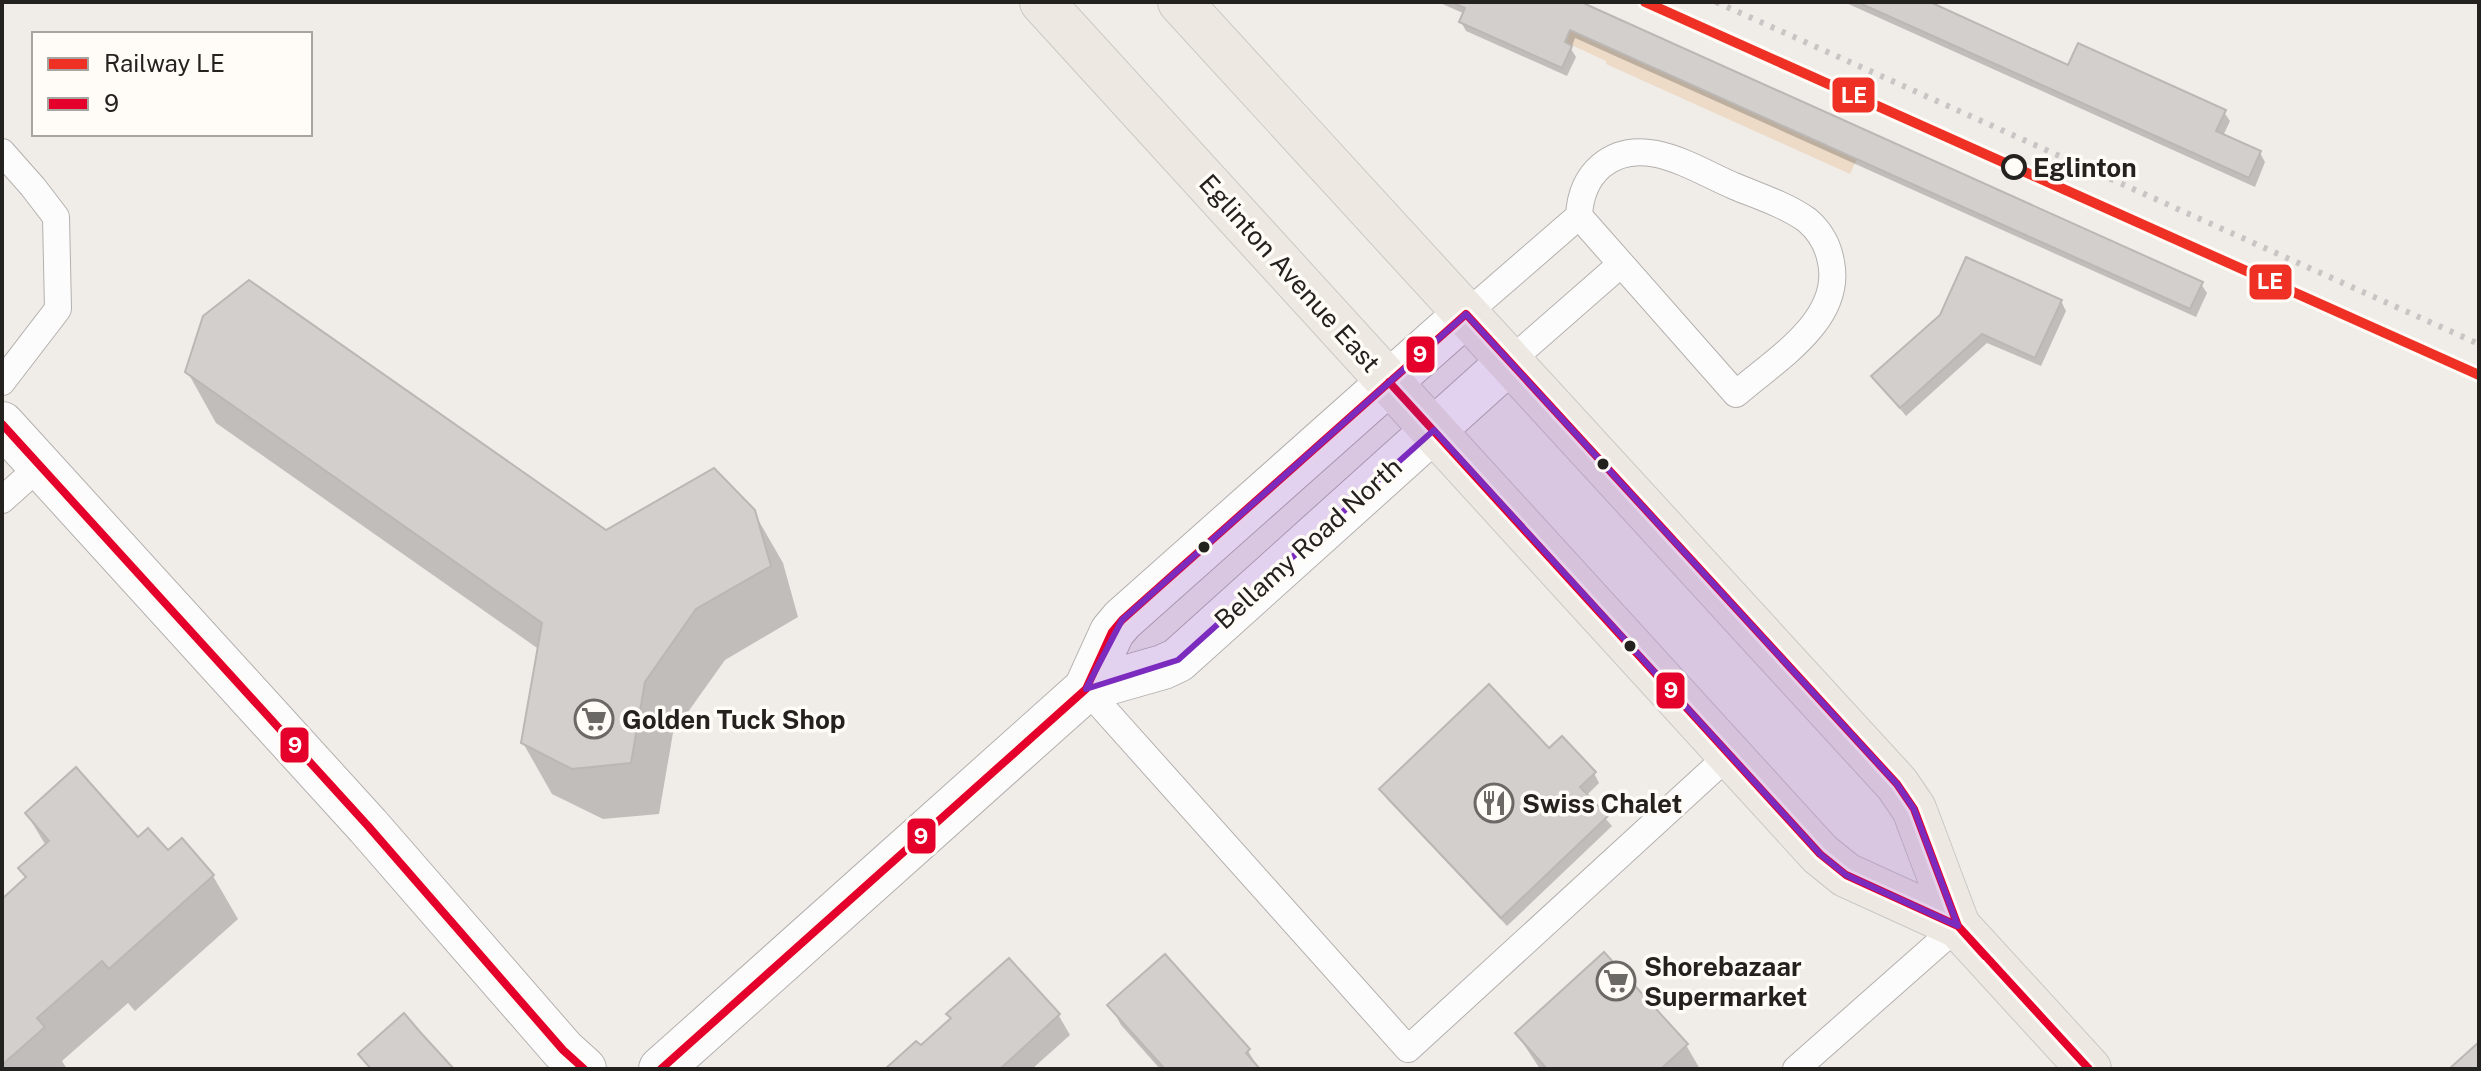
<svg xmlns="http://www.w3.org/2000/svg" width="2481" height="1071" viewBox="0 0 2481 1071" font-family="'Public Sans',sans-serif">
	<rect width="100%" height="100%" fill="#f0ede9"/>
	<path fill="#eddbc8" d="M 1570,30 L 1857,159 L 1850,174 L 1606,64 L 1606,61 L 1565,42 Z"/>
	<path fill="#0003" d="M 1438,2 L 1575,2 L 2201,284 L 2207,293 L 2196,317 L 1575,38 L 1571,49 L 1576,57 L 1567,76 L 1466,31 L 1461,22 L 1465,14 Z
		M 1844,2 L 1924,2 L 2069,67 L 2224,112 L 2230,121 L 2223,136 L 2260,153 L 2265,162 L 2255,187 Z
		M 2061,301 L 2066,311 L 2041,366 L 1987,343 L 1906,416 L 1874,377 Z
		M 187,371 L 606,533 L 753,511 L 783,563 L 798,617 L 725,660 L 673,733 L 659,814 L 603,819 L 552,794 L 523,743 L 540,650 L 216,423 Z
		M 1549,751 L 1594,773 L 1599,783 L 1586,796 L 1612,826 L 1507,926 L 1387,799 L 1382,790 Z
		M 27,814 L 138,840 L 168,853 L 213,876 L 238,919 L 135,1011 L 128,1003 L 62,1061 L 67,1069 L 2,1069 L 2,901 L 27,879 L 46,846 Z
		M 1009,961 L 1059,1016 L 1070,1035 L 1032,1069 L 888,1069 L 921,1048 L 952,1020 L 949,1014 Z
		M 1110,1005 L 1248,1051 L 1259,1069 L 1160,1069 L 1121,1025 Z
		M 1517,1034 L 1686,1045 L 1700,1069 L 1540,1069 Z"/>
	<path fill="#d2cfcc" stroke="#bab7b4" stroke-width="2" d="M 1451,2 L 1581,2 L 2203,282 L 2190,309 L 1570,30 L 1565,42 L 1572,46 L 1562,68 L 1459,22 L 1465,8 Z
		M 1857,2 L 1930,2 L 2068,65 L 2078,43 L 2226,110 L 2216,131 L 2261,151 L 2249,178 Z
		M 1966,257 L 2062,300 L 2035,358 L 1982,334 L 1900,408 L 1871,376 L 1940,315 Z
		M 249,280 L 606,530 L 714,468 L 755,510 L 771,566 L 696,609 L 645,682 L 631,763 L 572,769 L 521,743 L 542,623 L 185,372 L 203,316 Z
		M 1489,684 L 1549,748 L 1562,736 L 1596,772 L 1580,787 L 1608,816 L 1501,918 L 1379,789 Z
		M 76,767 L 138,837 L 148,828 L 168,850 L 182,838 L 214,875 L 109,969 L 102,961 L 37,1018 L 45,1027 L 2,1065 L 2,899 L 26,877 L 18,868 L 49,841 L 25,813 Z
		M 1604,952 L 1688,1044 L 1661,1069 L 1547,1069 L 1515,1033 Z
		M 1165,954 L 1250,1049 L 1246,1053 L 1260,1069 L 1161,1069 L 1163,1067 L 1107,1005 Z
		M 1009,958 L 1060,1014 L 1000,1069 L 885,1069 L 916,1041 L 921,1045 L 951,1018 L 946,1014 Z
		M 404,1013 L 421,1033 L 454,1069 L 371,1069 L 358,1054 Z
		M 2479,1042 L 2479,1069 L 2449,1069 Z"/>
	<g fill="none" stroke-linecap="round" stroke-linejoin="round">
		<defs>
			<path id="service" d="M 2,152 L 33,187 L 56,217 L 58,309 L 2,382
				M 1466,314 L 1579,216 C 1580,196 1586,179 1601,166 C 1641,132 1694,169 1734,186 C 1758,196 1786,205 1807,220 C 1820,231 1828,245 1831,262 C 1843,320 1775,360 1736,394 L 1579,216
				M 1509,362 L 1621,264
				M 2,500 L 40,466
				M 1086,689 L 1408,1049 L 1729,755
				M 1796,1069 L 1958,926"/>
			<path id="tertiary" d="M 2,424 L 368,826 L 563,1050 L 584,1069
				M 1086,689 L 1163,667 L 1178,660 L 1509,362
				M 661,1069 L 1086,689 L 1112,632 L 1122,620 L 1466,314"/>
			<path id="primary" d="M 1042,2 L 1820,854 L 1846,875 L 1958,926
				M 1180,2 L 1897,784 L 1914,809 L 1958,926 L 2089,1069"/>
		</defs>
		<use href="#service" stroke="#b3b0ae" stroke-width="28"/>
		<use href="#tertiary" stroke="#b3b0ae" stroke-width="46"/>
		<use href="#primary" stroke="#c9c8c6" stroke-width="46"/>
		<use href="#service" stroke="#fdfcfc" stroke-width="26"/>
		<use href="#tertiary" stroke="#fdfcfc" stroke-width="44"/>
		<use href="#primary" stroke="#ede8e1" stroke-width="44"/>
		<path stroke="#c7c6c5" stroke-width="6" stroke-dasharray="4 8" stroke-linecap="butt" d="M 1716,2 L 2479,344"/>
		<defs>
			<path id="bus-1" d="M 1389,382 L 1820,854 L 1846,875 L 1958,926 L 1985,956
				M 2,424 L 368,826 L 563,1050 L 584,1069
				M 661,1069 L 1086,689 L 1112,632 L 1122,620 L 1466,314 L 1897,784 L 1914,809 L 1958,926 L 2089,1069"/>
		</defs>
		<use href="#bus-1" stroke="#fffbf7" stroke-width="14"/>
		<use href="#bus-1" stroke="#e4002b" stroke-width="8"/>
		<defs>
			<path id="rail-1" d="M 1645,2 L 2479,375"/>
		</defs>
		<use href="#rail-1" stroke="#fffbf7" stroke-width="16"/>
		<use href="#rail-1" stroke="#ee3124" stroke-width="10"/>
	</g>
	<path fill="#7b2cbf" fill-opacity="0.2" stroke="#7b2cbf" stroke-width="6" stroke-linejoin="round" d="M 1466,314 L 1897,784 L 1914,809 L 1958,926 L 1846,875 L 1820,854 L 1434,430 L 1178,660 L 1086,689 L 1122,620 Z"/>
	<defs>
		<symbol id="supermarket-ring" viewBox="-11 -11 22 22"><circle r="9.5" fill="#fffbf7" stroke="#6b6966" stroke-width="1.5"/><path d="M-6-5.5h2.5l.6 2H6L4.5 2H-2.5L-4.4-4H-6ZM-1.5 3.2a1.3 1.3 0 1 0 .1 0ZM3 3.2a1.3 1.3 0 1 0 .1 0Z" fill="#6b6966"/></symbol>
		<symbol id="restaurant-ring" viewBox="-11 -11 22 22"><circle r="9.5" fill="#fffbf7" stroke="#6b6966" stroke-width="1.5"/><path d="M-5-6h1v4h1v-4h1v4h1v-4h1v5L-1.5 .5V6h-2V.5L-5-1ZM5-6V6H3V1.5H1.5Q1.5-4 5-6Z" fill="#6b6966"/></symbol>
	</defs>
	<g fill-rule="evenodd">
		<use href="#supermarket-ring" x="572" y="697" width="44" height="44"/>
		<use href="#restaurant-ring" x="1472" y="781" width="44" height="44"/>
		<use href="#supermarket-ring" x="1594" y="959" width="44" height="44"/>
	</g>
	<circle fill="#fffbf7" stroke="#24221f" stroke-width="4" cx="2014" cy="167" r="11"/>
	<g fill="#24221f" stroke="#fffbf7" stroke-width="3">
		<circle cx="1603" cy="464" r="7"/>
		<circle cx="1204" cy="547" r="7"/>
		<circle cx="1630" cy="646" r="7"/>
	</g>
	<g text-anchor="middle" dominant-baseline="central" stroke-width="7" stroke-linejoin="round" paint-order="stroke">
		<g font-size="26" font-weight="bold" fill="#24221f" stroke="#fffbf7" text-anchor="start">
			<text x="2033" y="167">Eglinton</text>
		</g>
		<g font-size="26" fill="#24221f" stroke="#fffbf7">
			<text transform="translate(1290 273) rotate(48)">Eglinton Avenue East</text>
			<text transform="translate(1308 543) rotate(-42)">Bellamy Road North</text>
		</g>
		<g font-size="26" font-weight="bold" fill="#24221f" stroke="#fffbf7" text-anchor="start">
			<text x="622" y="719">Golden Tuck Shop</text>
			<text x="1522" y="803">Swiss Chalet</text>
			<text x="1644" y="966">Shorebazaar<tspan x="1644" dy="30">Supermarket</tspan></text>
		</g>
	</g>
	<g stroke="#fffbf7" stroke-width="3">
		<rect x="1831" y="76" width="45" height="38" rx="8" fill="#ee3124"/>
		<rect x="2248" y="263" width="45" height="38" rx="8" fill="#ee3124"/>
		<rect x="1405" y="335" width="31" height="39" rx="8" fill="#e4002b"/>
		<rect x="1655" y="671" width="31" height="39" rx="8" fill="#e4002b"/>
		<rect x="279" y="726" width="31" height="38" rx="8" fill="#e4002b"/>
		<rect x="906" y="817" width="31" height="38" rx="8" fill="#e4002b"/>
	</g>
	<g font-size="22" text-anchor="middle" font-weight="bold" fill="#fff">
		<text x="1854" y="103">LE</text>
		<text x="2270" y="289">LE</text>
		<text x="1420" y="362">9</text>
		<text x="1671" y="698">9</text>
		<text x="295" y="753">9</text>
		<text x="921" y="844">9</text>
	</g>
	<rect width="2481" height="1071" fill="none" stroke="#24221f" stroke-width="8"/>
	<rect x="32" y="32" width="280" height="104" fill="#fffbf7" stroke="#a7a4a1" stroke-width="2"/>
	<rect x="48" y="58" width="40" height="12" fill="#ee3124" stroke="#a7a4a1" stroke-width="2"/>
	<text x="104" y="72" font-size="24" fill="#24221f">Railway LE</text>
	<rect x="48" y="98" width="40" height="12" fill="#e4002b" stroke="#a7a4a1" stroke-width="2"/>
	<text x="104" y="112" font-size="24" fill="#24221f">9</text>
</svg>
